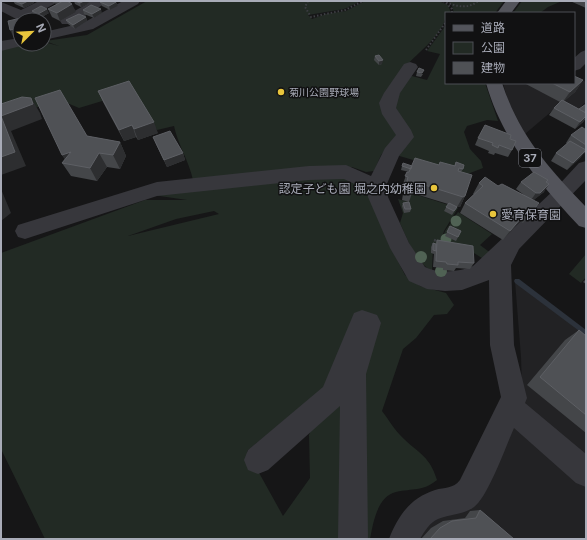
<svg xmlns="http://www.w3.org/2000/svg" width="587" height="540" viewBox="0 0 587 540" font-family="Inter,'Noto Sans JP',sans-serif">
	<rect width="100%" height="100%" fill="#161617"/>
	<path fill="#222224" d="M 574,76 L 586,82 L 586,102 L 574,113 L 559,105 L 525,134 L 508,101 L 503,83 L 574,83 Z
		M 515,281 L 586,335 L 586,461 L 526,407 L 522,392 L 521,357 Z
		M 517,426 L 586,482 L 586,539 L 414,539 L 513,428 Z"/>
	<path fill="#222a24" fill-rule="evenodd" d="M 147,1 L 361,1 L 344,9 L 308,15 L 312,19 L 326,14 L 346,11 L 365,1 L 439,1 L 448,5 L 451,13 L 446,13 C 446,33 417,53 405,67 C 399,76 393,85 387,94 L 399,133 L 381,155 L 374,171 L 366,172 L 352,167 L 193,180 C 189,161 178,145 174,126 L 157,130 L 132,92 L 79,108 L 60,100 L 1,119 L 1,42 L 44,44 L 44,42 L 59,46 L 45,41 L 87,35 Z
		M 445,1 L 504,1 L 495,13 L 454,13 L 451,3 Z
		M 522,1 L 562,1 L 548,7 L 540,13 L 513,13 Z
		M 446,25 L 446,83 L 485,83 L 498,121 L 487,120 L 467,126 L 464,132 L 470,149 L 481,161 L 483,168 L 465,175 L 396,155 L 400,147 L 393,107 L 408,75 L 427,80 L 440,54 L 427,51 Z
		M 309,173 L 363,179 L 376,186 L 367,191 L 359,189 L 367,192 L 389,244 L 405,275 L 420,286 L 446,293 L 454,305 L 447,314 L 434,315 L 416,338 L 403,349 L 382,411 C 389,420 395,431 404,439 C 420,454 430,457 437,480 C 422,492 413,488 396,492 C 377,496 373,524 370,539 L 45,539 L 1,449 L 1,253 L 145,200 L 187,200 L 153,195 ZM 214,211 L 219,214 L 128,236 L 176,219 ZM 328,384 L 309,435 L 310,478 L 283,516 L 247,451 Z
		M 411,193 L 458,208 L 444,231 L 439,247 L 433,246 L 432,271 C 415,262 408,240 400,223 L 403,213 L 398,199 L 409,202 Z
		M 458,212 L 492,234 L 480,245 L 492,254 L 485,260 L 474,253 L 440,247 L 445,231 Z
		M 586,254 L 586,277 L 581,283 L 569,274 Z"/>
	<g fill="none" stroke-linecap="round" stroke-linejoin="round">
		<path fill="#2c323b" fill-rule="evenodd" d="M 515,279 L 519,279 L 586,330 L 586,336 L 515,283 L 514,281 Z"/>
		<path stroke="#3d3e43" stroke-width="2" stroke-dasharray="1.5 2" stroke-linecap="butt" d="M 308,1 L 305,7 L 311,17 L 345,10 L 363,1
			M 443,1 C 455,6 467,10 478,1
			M 446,3 L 452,9 L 452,13
			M 426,50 L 446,22"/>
		<path stroke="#3d3e43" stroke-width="2.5" stroke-dasharray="2 3" stroke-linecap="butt" d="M 434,240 L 440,242"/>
		<path fill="#37373c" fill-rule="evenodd" d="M 39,1 L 56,1 L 54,4 L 32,16 L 36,20 L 20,21 L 1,11 L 1,2 L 21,10 Z
			M 84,1 L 102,1 L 104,4 L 72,24 L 62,24 L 60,21 L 62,18 L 87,4 Z
			M 123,1 L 140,1 L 138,4 L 93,29 L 44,40 L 44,32 L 83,23 Z
			M 20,38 L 20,44 L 26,44 L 25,45 L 1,51 L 1,41 Z
			M 586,50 L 586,63 L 580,69 L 574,71 L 574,58 L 581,52 Z
			M 410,62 L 416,64 L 418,67 L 400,93 L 396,108 L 411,130 L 414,137 L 399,156 L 386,186 L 388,197 L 409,243 L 425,267 C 439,274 459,272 473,266 L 555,189 L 579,163 L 586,161 L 586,180 L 519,249 L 511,265 L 514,345 L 527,398 L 525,403 L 586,454 L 586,487 L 576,483 L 514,428 C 506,446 488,497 474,507 C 463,515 450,514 438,519 C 430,522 424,532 420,539 L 389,539 C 398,516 410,498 435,490 C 445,487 453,489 460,480 L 501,397 L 490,345 L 489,280 L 462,290 L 445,291 L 427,289 L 409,281 L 390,248 L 368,197 L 367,190 L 344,179 L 309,180 L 157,196 L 25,239 L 18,237 L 15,231 L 18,225 L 157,182 L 309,166 L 346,165 L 371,176 L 385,148 L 396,135 L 382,114 L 379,103 L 384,93 L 404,64 Z
			M 362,310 L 377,315 L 381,323 L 366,374 L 368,539 L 338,539 L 340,406 L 268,470 L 258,474 L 248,470 L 244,460 L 248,450 L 323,387 L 354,313 Z"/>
		<path fill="#53545b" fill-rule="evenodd" d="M 506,1 L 520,1 L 511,13 L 497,13 Z
			M 486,83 L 502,83 C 519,135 549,169 586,207 L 586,228 L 579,226 C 539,183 502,140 486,83 Z"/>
	</g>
	<g fill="#506254">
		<circle cx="456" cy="221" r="5.5"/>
		<circle cx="446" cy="239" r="5.5"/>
		<circle cx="421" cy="257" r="6"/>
		<circle cx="441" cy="271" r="6"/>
	</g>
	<path fill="#444649" d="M 13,1 L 33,1 L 34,3 L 24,8 L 15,4 Z
		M 52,1 L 73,1 L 70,3 L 76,12 L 60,21 L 52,17 L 48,9 L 57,4 L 53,3 Z
		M 74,1 L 88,1 L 89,3 L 81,7 L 75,4 Z
		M 570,1 L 586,1 L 586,8 Z
		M 100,2 L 116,2 L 118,6 L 110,10 L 102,6 Z
		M 83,10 L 102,13 L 94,18 L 84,14 Z
		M 32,11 L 49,13 L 40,18 L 34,14 Z
		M 86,17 L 87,21 L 75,29 L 68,24 L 66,20 Z
		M 375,56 L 382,64 L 379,65 L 374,60 Z
		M 417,72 L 423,74 L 421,77 L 416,76 Z
		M 583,80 L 575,92 L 564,101 L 579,109 L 586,104 L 586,118 L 583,122 L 575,129 L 549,115 L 554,108 L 560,102 L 524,83 L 574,83 Z
		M 98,91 L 158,133 L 138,140 L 136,137 L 124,141 L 103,102 Z
		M 586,127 L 586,152 L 583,154 L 580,158 L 567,170 L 551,161 L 556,153 L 567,144 L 566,143 L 571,135 L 585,129 Z
		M 87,136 L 120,142 L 126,156 L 120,169 L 107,167 L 97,181 L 71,176 L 62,163 L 65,159 L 62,155 Z
		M 153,137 L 183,153 L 185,160 L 167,167 L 156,144 Z
		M 478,138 L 510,139 L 512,150 L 508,157 L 495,153 L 494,155 L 488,153 L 489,151 L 475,145 Z
		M 456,162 L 463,169 L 461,172 L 465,196 L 460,207 L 457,207 L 452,215 L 444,211 L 448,204 L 412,193 L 409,202 L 402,200 L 404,188 L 402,187 L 407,172 L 409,172 L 401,170 L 402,166 L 412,166 L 439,165 L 454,166 Z
		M 521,182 L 546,183 L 544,192 L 533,200 L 532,213 L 523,223 L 520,221 L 503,240 L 460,213 L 465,203 L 474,194 L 473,194 L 479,183 L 498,186 L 524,195 L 516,189 Z
		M 403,203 L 411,209 L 410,212 L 404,213 L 402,206 Z
		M 450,226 L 461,231 L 456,241 L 445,236 Z
		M 437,240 L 474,263 L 470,269 L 456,268 L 454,271 L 443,270 L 443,268 L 433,267 L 434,254 L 431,253 L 431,247 L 433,243 L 436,244 Z
		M 586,279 L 586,284 L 583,282 Z
		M 579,330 L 586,336 L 586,433 L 527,385 L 565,340 Z
		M 480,510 L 514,539 L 421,539 L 431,528 L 443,521 L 465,518 L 470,511 Z"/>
	<path fill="#2d2e30" d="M 28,1 L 33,1 L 34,3 L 24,8 L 22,4 Z
		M 84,1 L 88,1 L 89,3 L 81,7 L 80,3 Z
		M 116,2 L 118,6 L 110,10 L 109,6 Z
		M 72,4 L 76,12 L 60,21 L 57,13 Z
		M 47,9 L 49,13 L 40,18 L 38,14 Z
		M 101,9 L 102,13 L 94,18 L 92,14 Z
		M 86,17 L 87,21 L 75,29 L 73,25 Z
		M 20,28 L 20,37 L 14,38 L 10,30 Z
		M 383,60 L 382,64 L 379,65 L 379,61 Z
		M 583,80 L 575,92 L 562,103 L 570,92 Z
		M 31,98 L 40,113 L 42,119 L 11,131 L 26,166 L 1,175 L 1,116 Z
		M 586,116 L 583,122 L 575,129 L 580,122 Z
		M 154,122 L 158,133 L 138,140 L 134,129 Z
		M 132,125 L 136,137 L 124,141 L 119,130 Z
		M 120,142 L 126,156 L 120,169 L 113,155 Z
		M 586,151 L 580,158 L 567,170 L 573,163 Z
		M 71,152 L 68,164 L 62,155 Z
		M 99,153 L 107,167 L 97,181 L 90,168 Z
		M 183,153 L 185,160 L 167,167 L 164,160 Z
		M 549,184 L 544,192 L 534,200 L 531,200 L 536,193 Z
		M 1,189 L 11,213 L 1,221 Z
		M 465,196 L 460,207 L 457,207 L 463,197 Z
		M 539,203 L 532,213 L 523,223 Z
		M 527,211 L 520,221 L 503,240 L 510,231 Z"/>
	<path fill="#4f5155" stroke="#5d5f64" d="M 14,1 L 28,1 L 22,4 Z
		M 63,1 L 67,1 L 72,4 L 57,13 L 48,9 Z
		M 75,1 L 84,1 L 80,3 Z
		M 102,1 L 114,1 L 116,2 L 109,6 L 100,2 Z
		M 91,5 L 101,9 L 92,14 L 83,10 Z
		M 41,6 L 47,9 L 38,14 L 32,11 Z
		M 79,14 L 86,17 L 73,25 L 66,20 Z
		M 21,18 L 23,20 L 20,20 L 20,28 L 10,30 L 8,21 Z
		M 379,55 L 383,60 L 379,61 L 375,56 Z
		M 419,68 L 424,70 L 422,73 L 417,72 Z
		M 574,76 L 583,80 L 570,92 L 552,83 L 574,83 Z
		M 129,81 L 154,122 L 134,129 L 132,125 L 119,130 L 98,91 Z
		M 60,90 L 87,136 L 120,142 L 113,155 L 99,153 L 90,168 L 62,163 L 71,152 L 62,155 L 35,98 Z
		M 22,97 L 31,98 L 33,104 L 1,116 L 1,104 Z
		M 562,100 L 586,113 L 586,116 L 580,122 L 554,108 Z
		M 586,104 L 586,113 L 579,109 Z
		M 1,116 L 15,152 L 1,157 Z
		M 485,125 L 511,135 L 510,139 L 516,141 L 512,150 L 499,145 L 498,148 L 492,145 L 493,143 L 478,138 Z
		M 582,127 L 586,130 L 586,145 L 571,135 Z
		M 170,131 L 183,153 L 164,160 L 153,137 Z
		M 570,141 L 586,150 L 573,163 L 556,153 Z
		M 415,158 L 439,165 L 440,162 L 455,166 L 456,162 L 464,165 L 463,169 L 459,168 L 458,171 L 472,175 L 465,196 L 463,197 L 415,182 L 413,191 L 405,189 L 408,177 L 405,176 L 407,172 L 409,172 Z
		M 403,163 L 412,166 L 411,169 L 402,166 Z
		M 534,172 L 548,180 L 546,182 L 549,184 L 540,193 L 536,193 L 521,182 Z
		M 485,177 L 498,186 L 502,184 L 539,203 L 531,213 L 527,211 L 510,231 L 465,203 L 483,186 L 479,183 Z
		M 409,202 L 411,209 L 405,209 L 403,203 Z
		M 449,203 L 457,207 L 454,211 L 446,207 Z
		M 450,226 L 461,231 L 458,237 L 447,232 Z
		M 437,240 L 473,246 L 474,263 L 458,262 L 458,265 L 447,264 L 446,262 L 436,261 Z
		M 433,243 L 436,244 L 436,251 L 433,250 Z
		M 579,330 L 586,336 L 586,415 L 540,377 Z
		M 480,510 L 514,539 L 430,539 L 440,528 L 452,521 L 476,518 Z"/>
	<g fill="#e8c53c" stroke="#111112" stroke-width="1.5">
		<circle cx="281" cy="92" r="4"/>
		<circle cx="434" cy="188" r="4"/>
		<circle cx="493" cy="214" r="4"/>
	</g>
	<g text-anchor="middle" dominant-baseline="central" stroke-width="3" stroke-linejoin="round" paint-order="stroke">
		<g font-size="10" fill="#a8abb7" stroke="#111112" text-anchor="start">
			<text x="289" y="92">菊川公園野球場</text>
		</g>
		<rect fill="#111112" stroke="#7b7d86" stroke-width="1" x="519" y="149" width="22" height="18" rx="3"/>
		<g font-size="11" font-weight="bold" fill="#a8abb7">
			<text x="530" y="158">37</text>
		</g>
		<g font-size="12" fill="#a8abb7" stroke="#111112" text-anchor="end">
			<text x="426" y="188">認定子ども園 堀之内幼稚園</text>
			<text x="501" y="214" text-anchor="start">愛育保育園</text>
		</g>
	</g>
	<rect width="587" height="540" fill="none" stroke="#a8abb7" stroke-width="4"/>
	<rect x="445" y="12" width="130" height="72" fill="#111112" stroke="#4d4f54"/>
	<rect x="453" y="25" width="20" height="6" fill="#53545b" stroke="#4d4f54"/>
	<text x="481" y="32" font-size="12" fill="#a8abb7">道路</text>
	<rect x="453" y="42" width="20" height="12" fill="#222a24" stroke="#4d4f54"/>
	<text x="481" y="52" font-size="12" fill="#a8abb7">公園</text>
	<rect x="453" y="62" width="20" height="12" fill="#4f5155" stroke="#4d4f54"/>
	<text x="481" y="72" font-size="12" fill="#a8abb7">建物</text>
	<g transform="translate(32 32) rotate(66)"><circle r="19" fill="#111112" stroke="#4d4f54"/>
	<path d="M0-3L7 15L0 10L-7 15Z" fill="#e8c53c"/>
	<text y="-6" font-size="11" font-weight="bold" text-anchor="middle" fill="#a8abb7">N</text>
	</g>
</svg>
